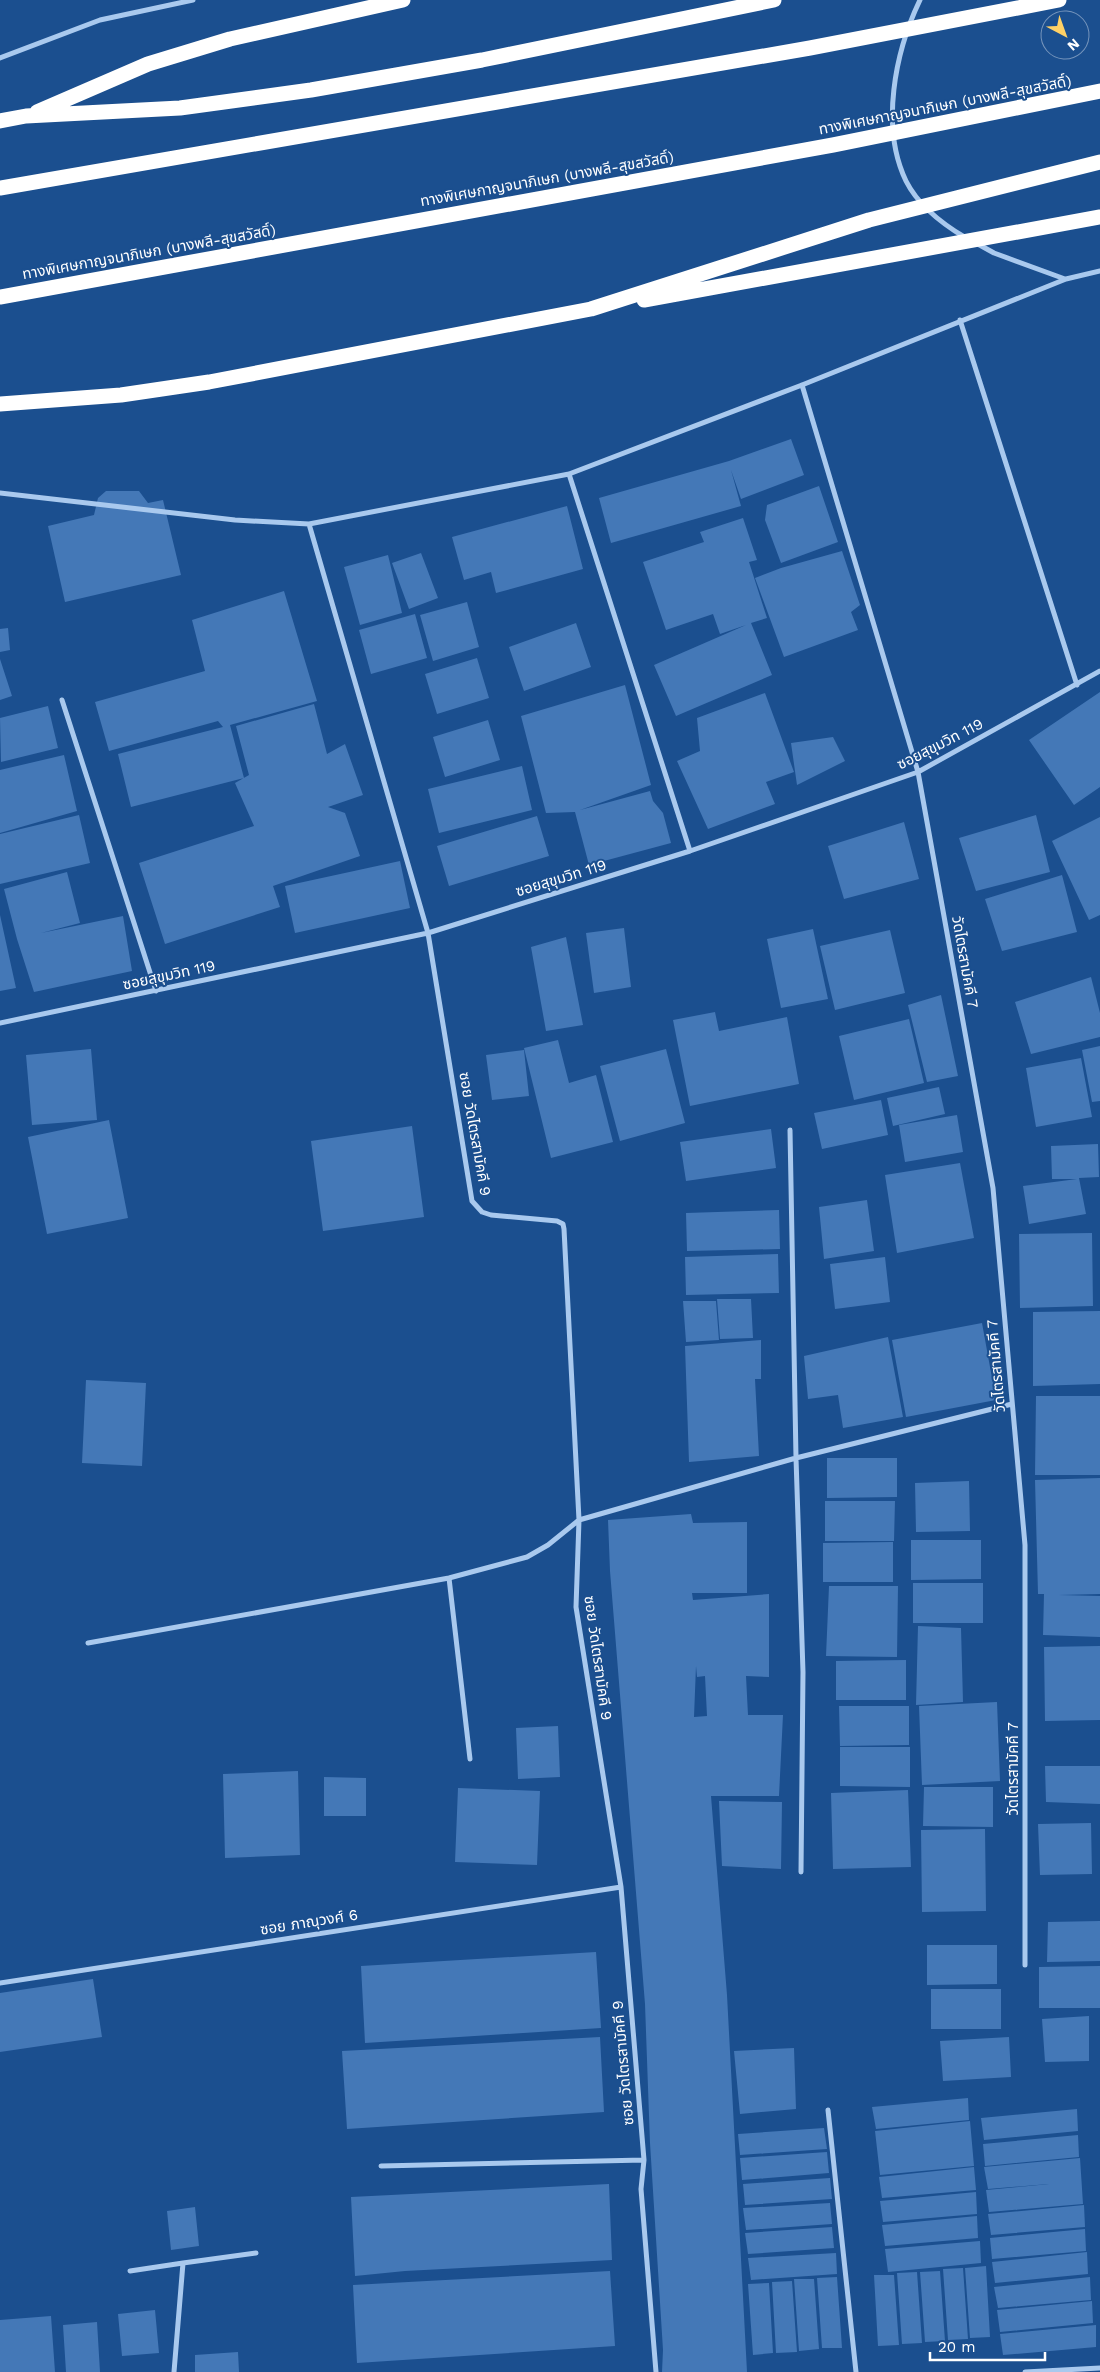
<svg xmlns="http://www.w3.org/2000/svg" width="1100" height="2372" viewBox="0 0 1100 2372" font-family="'Work Sans','Noto Sans Thai',sans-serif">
	<rect width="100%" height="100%" fill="#1b4f8f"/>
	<path fill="#4478b7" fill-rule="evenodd" d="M 791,439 L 804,475 L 741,499 L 731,470 L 741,506 L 611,543 L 599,498 L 729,461 Z
		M 819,486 L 838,542 L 781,563 L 765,520 L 767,505 Z
		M 106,491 L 139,491 L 148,503 L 163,500 L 181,575 L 65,602 L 48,526 L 94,515 L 98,498 Z
		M 567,506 L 583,569 L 496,593 L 491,572 L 464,580 L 452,537 Z
		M 743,518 L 757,560 L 749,562 L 767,618 L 751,623 L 772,675 L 676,716 L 654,665 L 746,625 L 720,634 L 713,614 L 666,630 L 643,562 L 704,542 L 700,532 Z
		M 842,551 L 860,605 L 851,612 L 858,630 L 784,657 L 755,578 L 781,568 Z
		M 421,553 L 438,598 L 409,609 L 392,563 Z
		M 388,555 L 402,613 L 360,625 L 344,567 Z
		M 284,591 L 317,701 L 230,725 L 244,778 L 131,807 L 118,754 L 223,727 L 218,721 L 109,751 L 95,702 L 205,671 L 192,620 Z
		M 467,602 L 479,647 L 433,661 L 420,615 Z
		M 415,614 L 427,658 L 371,674 L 359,630 Z
		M 576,623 L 591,667 L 524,691 L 509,647 Z
		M 8,628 L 10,650 L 0,652 L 0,629 Z
		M 477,658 L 489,698 L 437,714 L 425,674 Z
		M 0,659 L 12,696 L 0,700 Z
		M 625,685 L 651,785 L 580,810 L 650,791 L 653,801 L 663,813 L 671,843 L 589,865 L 575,812 L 546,813 L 521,716 Z
		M 1100,692 L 1100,787 L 1074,805 L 1029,740 Z
		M 765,693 L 794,772 L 766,782 L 775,804 L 708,829 L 677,761 L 700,751 L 697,718 Z
		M 314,704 L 327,754 L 345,744 L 363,795 L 328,807 L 345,813 L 360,856 L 273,886 L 280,907 L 165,944 L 139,863 L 254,826 L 235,783 L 249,775 L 236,726 Z
		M 48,706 L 58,748 L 1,762 L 0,718 Z
		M 488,720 L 500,760 L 445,777 L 433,737 Z
		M 833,737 L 845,761 L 797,785 L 791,743 Z
		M 64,755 L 77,811 L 0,833 L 0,770 Z
		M 522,766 L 532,810 L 439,833 L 428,789 Z
		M 79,815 L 90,863 L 0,884 L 0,834 Z
		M 1036,815 L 1050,872 L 976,891 L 959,838 Z
		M 537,816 L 549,856 L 449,886 L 437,846 Z
		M 1100,817 L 1100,915 L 1089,920 L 1052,841 Z
		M 904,822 L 919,879 L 844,899 L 828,846 Z
		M 400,861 L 410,908 L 295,933 L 285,886 Z
		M 67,872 L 80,923 L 41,933 L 123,916 L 132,971 L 34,992 L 17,939 L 4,889 Z
		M 1062,875 L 1077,932 L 1002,951 L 985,899 Z
		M 0,915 L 16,988 L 0,991 Z
		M 624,928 L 631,987 L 594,993 L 586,933 Z
		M 813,929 L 828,999 L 781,1008 L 767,939 Z
		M 890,930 L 905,993 L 835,1010 L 820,946 Z
		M 566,937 L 583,1025 L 546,1031 L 531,947 Z
		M 1091,977 L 1100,1013 L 1100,1037 L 1031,1054 L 1015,1002 Z
		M 941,995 L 958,1076 L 927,1082 L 908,1005 Z
		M 715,1012 L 719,1031 L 787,1017 L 799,1084 L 690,1106 L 673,1020 Z
		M 909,1019 L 924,1083 L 854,1100 L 839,1036 Z
		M 558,1040 L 569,1083 L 596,1075 L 613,1142 L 551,1158 L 524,1048 Z
		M 1100,1046 L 1100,1101 L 1092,1102 L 1082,1050 Z
		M 91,1049 L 97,1120 L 32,1125 L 26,1055 Z
		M 666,1049 L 685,1123 L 620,1141 L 600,1066 Z
		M 524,1050 L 529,1096 L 492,1100 L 486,1055 Z
		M 1081,1058 L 1092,1117 L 1036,1127 L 1026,1068 Z
		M 939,1087 L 945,1114 L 893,1126 L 887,1098 Z
		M 881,1100 L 888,1135 L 822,1149 L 814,1113 Z
		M 957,1115 L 963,1152 L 905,1162 L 899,1125 Z
		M 109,1120 L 128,1218 L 47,1234 L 28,1137 Z
		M 412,1126 L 424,1217 L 323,1231 L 311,1141 Z
		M 771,1129 L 776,1168 L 686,1181 L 680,1142 Z
		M 1098,1144 L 1099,1177 L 1079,1178 L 1086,1214 L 1029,1224 L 1023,1186 L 1077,1179 L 1052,1179 L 1051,1146 Z
		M 960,1163 L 974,1238 L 897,1253 L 885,1175 Z
		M 867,1200 L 874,1251 L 824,1259 L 819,1207 Z
		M 779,1210 L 780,1249 L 687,1251 L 686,1213 Z
		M 1092,1233 L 1093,1306 L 1020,1308 L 1019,1234 Z
		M 778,1254 L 779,1293 L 686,1295 L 685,1257 Z
		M 885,1257 L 890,1302 L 835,1309 L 830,1264 Z
		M 717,1299 L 751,1299 L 753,1338 L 720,1339 Z
		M 683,1301 L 716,1301 L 719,1340 L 686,1342 Z
		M 1100,1311 L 1100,1384 L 1033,1386 L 1033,1312 Z
		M 982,1323 L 996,1400 L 906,1417 L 892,1340 Z
		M 888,1337 L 903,1417 L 843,1428 L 838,1395 L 808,1399 L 804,1356 Z
		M 761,1340 L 761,1379 L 755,1379 L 759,1456 L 689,1462 L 685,1346 Z
		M 86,1380 L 146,1383 L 142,1466 L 82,1463 Z
		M 1036,1396 L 1100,1396 L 1100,1475 L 1035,1475 Z
		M 827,1458 L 897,1458 L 897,1497 L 827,1498 Z
		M 1100,1478 L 1100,1594 L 1059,1595 L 1100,1596 L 1100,1637 L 1043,1635 L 1044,1594 L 1038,1594 L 1035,1480 Z
		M 969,1481 L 970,1531 L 916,1532 L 915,1483 Z
		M 825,1501 L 895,1501 L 894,1541 L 825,1541 Z
		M 691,1514 L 693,1523 L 747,1522 L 747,1593 L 692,1593 L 693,1600 L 769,1594 L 769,1677 L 746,1676 L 748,1715 L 783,1715 L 779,1796 L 711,1796 L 727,1995 L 747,2372 L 662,2372 L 663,2350 L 650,2143 L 645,2004 L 610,1571 L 608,1520 ZM 696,1666 L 697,1677 L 705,1676 L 707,1716 L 694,1717 Z
		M 911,1540 L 981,1540 L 981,1579 L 911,1580 Z
		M 893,1542 L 893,1582 L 823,1582 L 823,1543 Z
		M 913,1583 L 983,1583 L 983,1623 L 913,1623 Z
		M 829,1586 L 898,1586 L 897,1657 L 826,1656 Z
		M 918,1626 L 961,1628 L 963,1702 L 916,1705 Z
		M 1100,1646 L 1100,1720 L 1045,1721 L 1044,1647 Z
		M 906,1660 L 906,1700 L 836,1700 L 836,1661 Z
		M 997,1702 L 1000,1781 L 922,1785 L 919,1706 Z
		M 839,1706 L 909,1706 L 909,1745 L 840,1746 Z
		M 558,1726 L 560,1777 L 518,1779 L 516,1728 Z
		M 840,1747 L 910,1747 L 910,1787 L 840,1786 Z
		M 1045,1766 L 1100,1766 L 1100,1804 L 1046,1802 Z
		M 298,1771 L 300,1855 L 225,1858 L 223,1774 Z
		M 324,1777 L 366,1778 L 366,1816 L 324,1816 Z
		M 924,1787 L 993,1787 L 993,1827 L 923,1826 Z
		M 458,1788 L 540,1791 L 537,1865 L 455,1862 Z
		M 908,1790 L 911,1867 L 833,1869 L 831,1793 Z
		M 719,1801 L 782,1802 L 781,1869 L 722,1866 Z
		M 1091,1823 L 1092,1874 L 1040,1875 L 1038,1824 Z
		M 985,1829 L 986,1911 L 922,1912 L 921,1830 Z
		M 1100,1921 L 1100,1961 L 1047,1962 L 1048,1922 Z
		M 927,1945 L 997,1945 L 997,1984 L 927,1985 Z
		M 596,1952 L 601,2028 L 365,2043 L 361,1966 Z
		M 1100,1966 L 1100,2008 L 1039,2008 L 1039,1967 Z
		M 93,1979 L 102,2037 L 0,2052 L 0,1993 Z
		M 931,1989 L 1001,1989 L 1001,2029 L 931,2029 Z
		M 1089,2016 L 1089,2061 L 1045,2062 L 1042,2019 Z
		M 600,2037 L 604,2112 L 347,2129 L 342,2051 Z
		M 1009,2037 L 1011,2077 L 943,2081 L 940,2041 Z
		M 794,2048 L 796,2109 L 740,2114 L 734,2051 Z
		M 968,2098 L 969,2120 L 876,2129 L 872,2107 Z
		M 1077,2109 L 1078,2131 L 984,2140 L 981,2118 Z
		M 970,2121 L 974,2166 L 880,2175 L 875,2131 Z
		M 824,2128 L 827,2149 L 740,2155 L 738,2134 Z
		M 1078,2135 L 1079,2157 L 985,2166 L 983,2144 Z
		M 827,2152 L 829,2173 L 742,2180 L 740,2158 Z
		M 1080,2158 L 1083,2204 L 989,2212 L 986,2190 L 1049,2184 L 988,2189 L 984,2167 Z
		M 974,2167 L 976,2190 L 882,2198 L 879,2177 Z
		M 830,2178 L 832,2199 L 745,2205 L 743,2184 Z
		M 609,2184 L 612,2260 L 405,2271 L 355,2276 L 351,2197 Z
		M 976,2192 L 977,2214 L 883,2222 L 880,2201 Z
		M 830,2203 L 832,2224 L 746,2230 L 743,2208 Z
		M 1084,2205 L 1085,2227 L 991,2235 L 988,2214 Z
		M 195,2207 L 199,2246 L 171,2250 L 167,2211 Z
		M 977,2216 L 978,2238 L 885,2246 L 882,2225 Z
		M 832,2227 L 834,2248 L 748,2254 L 745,2233 Z
		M 1085,2229 L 1086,2251 L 992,2259 L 990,2238 Z
		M 980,2241 L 981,2263 L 888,2272 L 885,2249 Z
		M 1087,2252 L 1088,2274 L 995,2283 L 992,2262 Z
		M 836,2253 L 837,2274 L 751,2280 L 748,2258 Z
		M 986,2266 L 990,2337 L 970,2338 L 965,2268 Z
		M 963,2268 L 968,2339 L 948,2340 L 943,2269 Z
		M 610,2271 L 615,2346 L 357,2363 L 353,2285 Z
		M 940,2271 L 945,2341 L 925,2342 L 920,2272 Z
		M 917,2272 L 922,2343 L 902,2344 L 897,2273 Z
		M 874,2275 L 894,2275 L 899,2345 L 878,2346 Z
		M 837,2277 L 842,2348 L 822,2348 L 817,2278 Z
		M 1090,2277 L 1091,2300 L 998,2308 L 994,2287 Z
		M 794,2279 L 814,2279 L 819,2349 L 799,2351 Z
		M 792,2281 L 797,2352 L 776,2353 L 772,2282 Z
		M 769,2283 L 773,2353 L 753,2355 L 748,2284 Z
		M 1092,2301 L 1093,2323 L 1000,2332 L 997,2310 Z
		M 155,2310 L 159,2353 L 122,2356 L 118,2314 Z
		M 51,2316 L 55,2372 L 0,2372 L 0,2320 Z
		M 97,2322 L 100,2372 L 66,2372 L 63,2325 Z
		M 1096,2325 L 1096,2347 L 1003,2355 L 1000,2334 Z
		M 238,2352 L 239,2372 L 195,2372 L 195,2355 Z"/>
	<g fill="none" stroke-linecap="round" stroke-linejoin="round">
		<path stroke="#a9c9ee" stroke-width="5" d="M 920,0 C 895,52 880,127 906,181 C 918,205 944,225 966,238
			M 0,58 L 100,20 L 193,0
			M 976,243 L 994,253 L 1065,279
			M 960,320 L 1077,685
			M 802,385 L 918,772 L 993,1188 L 1025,1545 L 1025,1965
			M 569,474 L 690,851
			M 0,493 L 235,520 L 309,524 L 569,474 L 802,385 L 1066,279 L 1100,271
			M 309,524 L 428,933 L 472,1201 L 482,1212 L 491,1215 L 557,1221 L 563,1224 L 564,1229 L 579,1520 L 576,1607 L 621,1887 L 644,2160 L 641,2189 L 656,2372
			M 62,700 L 156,991
			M 0,1023 L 428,933 L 690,851 L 918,772 L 1100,671
			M 790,1130 L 796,1458 L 803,1672 L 801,1872
			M 449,1578 L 470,1759
			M 88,1643 L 449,1578 L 527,1557 L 548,1545 L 579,1520 L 796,1458 L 1012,1404
			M 0,1983 L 621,1887
			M 828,2110 L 856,2372
			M 381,2166 L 644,2160
			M 130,2271 L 183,2263
			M 174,2372 L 183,2263 L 256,2253
			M 1025,2372 L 1100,2368"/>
		<path stroke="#fff" stroke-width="15" d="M 37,112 L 148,64 L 230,39 L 403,0
			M 0,121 L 26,116 L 180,108 L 311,90 L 482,60 L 774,0"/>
		<path stroke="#fff" stroke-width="15" d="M 0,188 L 810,48 L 1059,0
			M 0,297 L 833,145 L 1100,91
			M 644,300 L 1100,217
			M 0,404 L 121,395 L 209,382 L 591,309 L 869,220 L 1100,162"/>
	</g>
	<g text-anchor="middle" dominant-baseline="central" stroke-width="4" stroke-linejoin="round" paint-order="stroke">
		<g font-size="15" fill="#fff" stroke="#1b4f8f">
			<text transform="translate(945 105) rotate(-11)">ทางพิเศษกาญจนาภิเษก (บางพลี-สุขสวัสดิ์)</text>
			<text transform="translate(547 179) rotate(-10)">ทางพิเศษกาญจนาภิเษก (บางพลี-สุขสวัสดิ์)</text>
			<text transform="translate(149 252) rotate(-10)">ทางพิเศษกาญจนาภิเษก (บางพลี-สุขสวัสดิ์)</text>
			<text transform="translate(940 744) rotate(-27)">ซอยสุขุมวิท 119</text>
			<text transform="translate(561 878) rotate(-17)">ซอยสุขุมวิท 119</text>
			<text transform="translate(965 962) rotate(80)">วัดไตรสามัคคี 7</text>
			<text transform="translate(169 975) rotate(-12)">ซอยสุขุมวิท 119</text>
			<text transform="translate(475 1134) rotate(80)">ซอย วัดไตรสามัคคี 9</text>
			<text transform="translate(996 1366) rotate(-95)">วัดไตรสามัคคี 7</text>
			<text transform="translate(598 1658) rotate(82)">ซอย วัดไตรสามัคคี 9</text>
			<text transform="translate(1013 1769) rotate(-90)">วัดไตรสามัคคี 7</text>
			<text transform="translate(309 1922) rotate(-9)">ซอย ภาณุวงศ์ 6</text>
			<text transform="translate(623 2063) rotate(-95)">ซอย วัดไตรสามัคคี 9</text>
		</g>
	</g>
	<g transform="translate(1065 35) rotate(139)"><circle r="24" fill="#1b4f8f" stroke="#7695bc"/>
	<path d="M0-4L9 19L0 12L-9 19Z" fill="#ffd166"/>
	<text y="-8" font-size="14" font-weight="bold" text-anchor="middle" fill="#ffffff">N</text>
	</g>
	<path d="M930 2352v8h115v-8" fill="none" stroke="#ffffff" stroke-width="2.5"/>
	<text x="938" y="2352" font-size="15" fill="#ffffff" stroke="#1b4f8f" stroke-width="4" paint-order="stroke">20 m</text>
</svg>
